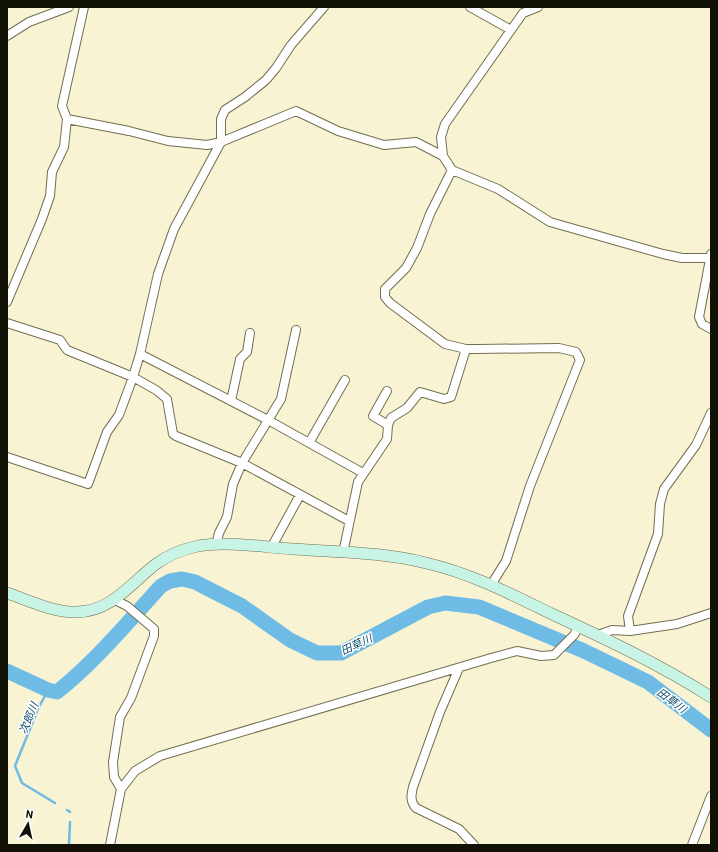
<svg xmlns="http://www.w3.org/2000/svg" width="718" height="852" viewBox="0 0 718 852" font-family="Barlow,'Noto Sans JP',sans-serif">
	<rect width="100%" height="100%" fill="#f8f3d2"/>
	<g fill="none" stroke-linecap="round" stroke-linejoin="round">
		<path stroke="#6ebce6" stroke-width="2.5" d="M 48,690 L 38,709 L 15,766 L 22,783 L 55,803
			M 67,810 L 70,812
			M 69,845 L 70,822"/>
		<path stroke="#6ebce6" stroke-width="15" d="M 7,671 L 48,690 L 57,692 C 96,661 128,622 161,586 L 170,581 L 182,579 L 195,582 L 242,606 L 290,640 L 317,653 L 341,653 L 428,607 L 445,603 L 479,607 L 584,651 L 648,682 L 711,730"/>
		<defs>
			<path id="street" d="M 470,7 L 511,30
				M 7,36 L 29,22 L 69,7
				M 67,119 L 129,131 L 168,141 L 207,145 L 221,142 L 296,111 L 338,131 L 384,145 L 416,142 L 443,156 L 452,170 L 498,189 L 550,222 L 663,254 L 682,258 L 709,258
				M 443,156 L 441,137 L 445,124 L 523,13 L 538,7
				M 452,170 L 430,214 L 417,248 L 406,268 L 385,289 L 385,297 L 390,303 L 445,344 L 466,349 L 478,349 L 559,348 L 576,352 L 580,360 L 530,486 L 506,561 L 491,585
				M 711,254 L 699,317 L 702,324 L 711,329
				M 7,302 L 42,219 L 50,196 L 52,172 L 64,147 L 67,119 L 62,106 L 84,7
				M 7,323 L 60,340 L 67,350 L 133,377 L 156,390 L 167,399 L 173,434 L 176,436 L 242,463 L 349,521
				M 140,354 L 268,420 L 363,473
				M 231,401 L 240,359 L 247,352 L 250,333
				M 388,425 L 391,418 L 407,408 L 420,392 L 444,399 L 451,397 L 466,349
				M 309,443 L 345,380
				M 7,457 L 88,484 L 107,432 L 119,415 L 133,377 L 140,354 L 158,274 L 174,229 L 221,142 L 221,119 L 225,110 L 245,97 L 266,80 L 276,68 L 291,45 L 324,7
				M 216,545 L 219,533 L 227,517 L 233,484 L 242,463 L 281,399 L 296,330
				M 271,548 L 300,495
				M 343,553 L 358,482 L 387,439 L 388,425 L 373,416 L 387,391
				M 115,600 L 127,606 L 154,629 L 154,636 L 131,698 L 120,717 L 113,762 L 114,777 L 121,789
				M 630,631 L 628,616 L 658,534 L 660,504 L 664,489 L 696,445 L 711,413
				M 598,635 L 612,630 L 630,631 L 677,624 L 711,613
				M 459,668 L 440,712 L 413,787 C 411,796 410,801 416,808 L 459,829 L 474,845
				M 110,845 L 121,789 L 135,771 L 160,756 L 491,658 L 517,651 L 541,656 L 554,655 L 574,635 L 579,626
				M 692,845 L 711,796"/>
			<path id="secondary" d="M 7,593 C 28,600 54,613 77,612 C 112,611 130,584 156,564 C 168,555 184,549 198,546 C 228,541 262,547 293,549 C 337,552 383,552 426,563 C 470,573 511,594 552,614 C 608,640 659,664 711,697"/>
		</defs>
		<use href="#street" stroke="#736e51" stroke-width="10"/>
		<use href="#secondary" stroke="#736e51" stroke-width="12"/>
		<use href="#street" stroke="#fff" stroke-width="8"/>
		<use href="#secondary" stroke="#c8f4e6" stroke-width="11"/>
	</g>
	<g text-anchor="middle" dominant-baseline="central" stroke-width="3" stroke-linejoin="round" paint-order="stroke">
		<g font-size="11" font-style="italic" fill="#0a4b68" stroke="#fff">
			<text transform="translate(356 644) rotate(-25)">田草川</text>
			<text transform="translate(672 700) rotate(37)">田草川</text>
			<text transform="translate(28 718) rotate(-67)">次郎川</text>
		</g>
	</g>
	<rect width="718" height="852" fill="none" stroke="#121106" stroke-width="16"/>
	<g transform="translate(28 824) rotate(9)" stroke="#ffffff" stroke-width="3" paint-order="stroke">
	<path d="M0-3L7 15L0 10L-7 15Z" fill="#121106"/>
	<text y="-6" font-size="11" font-weight="bold" text-anchor="middle" fill="#121106">N</text>
	</g>
</svg>
